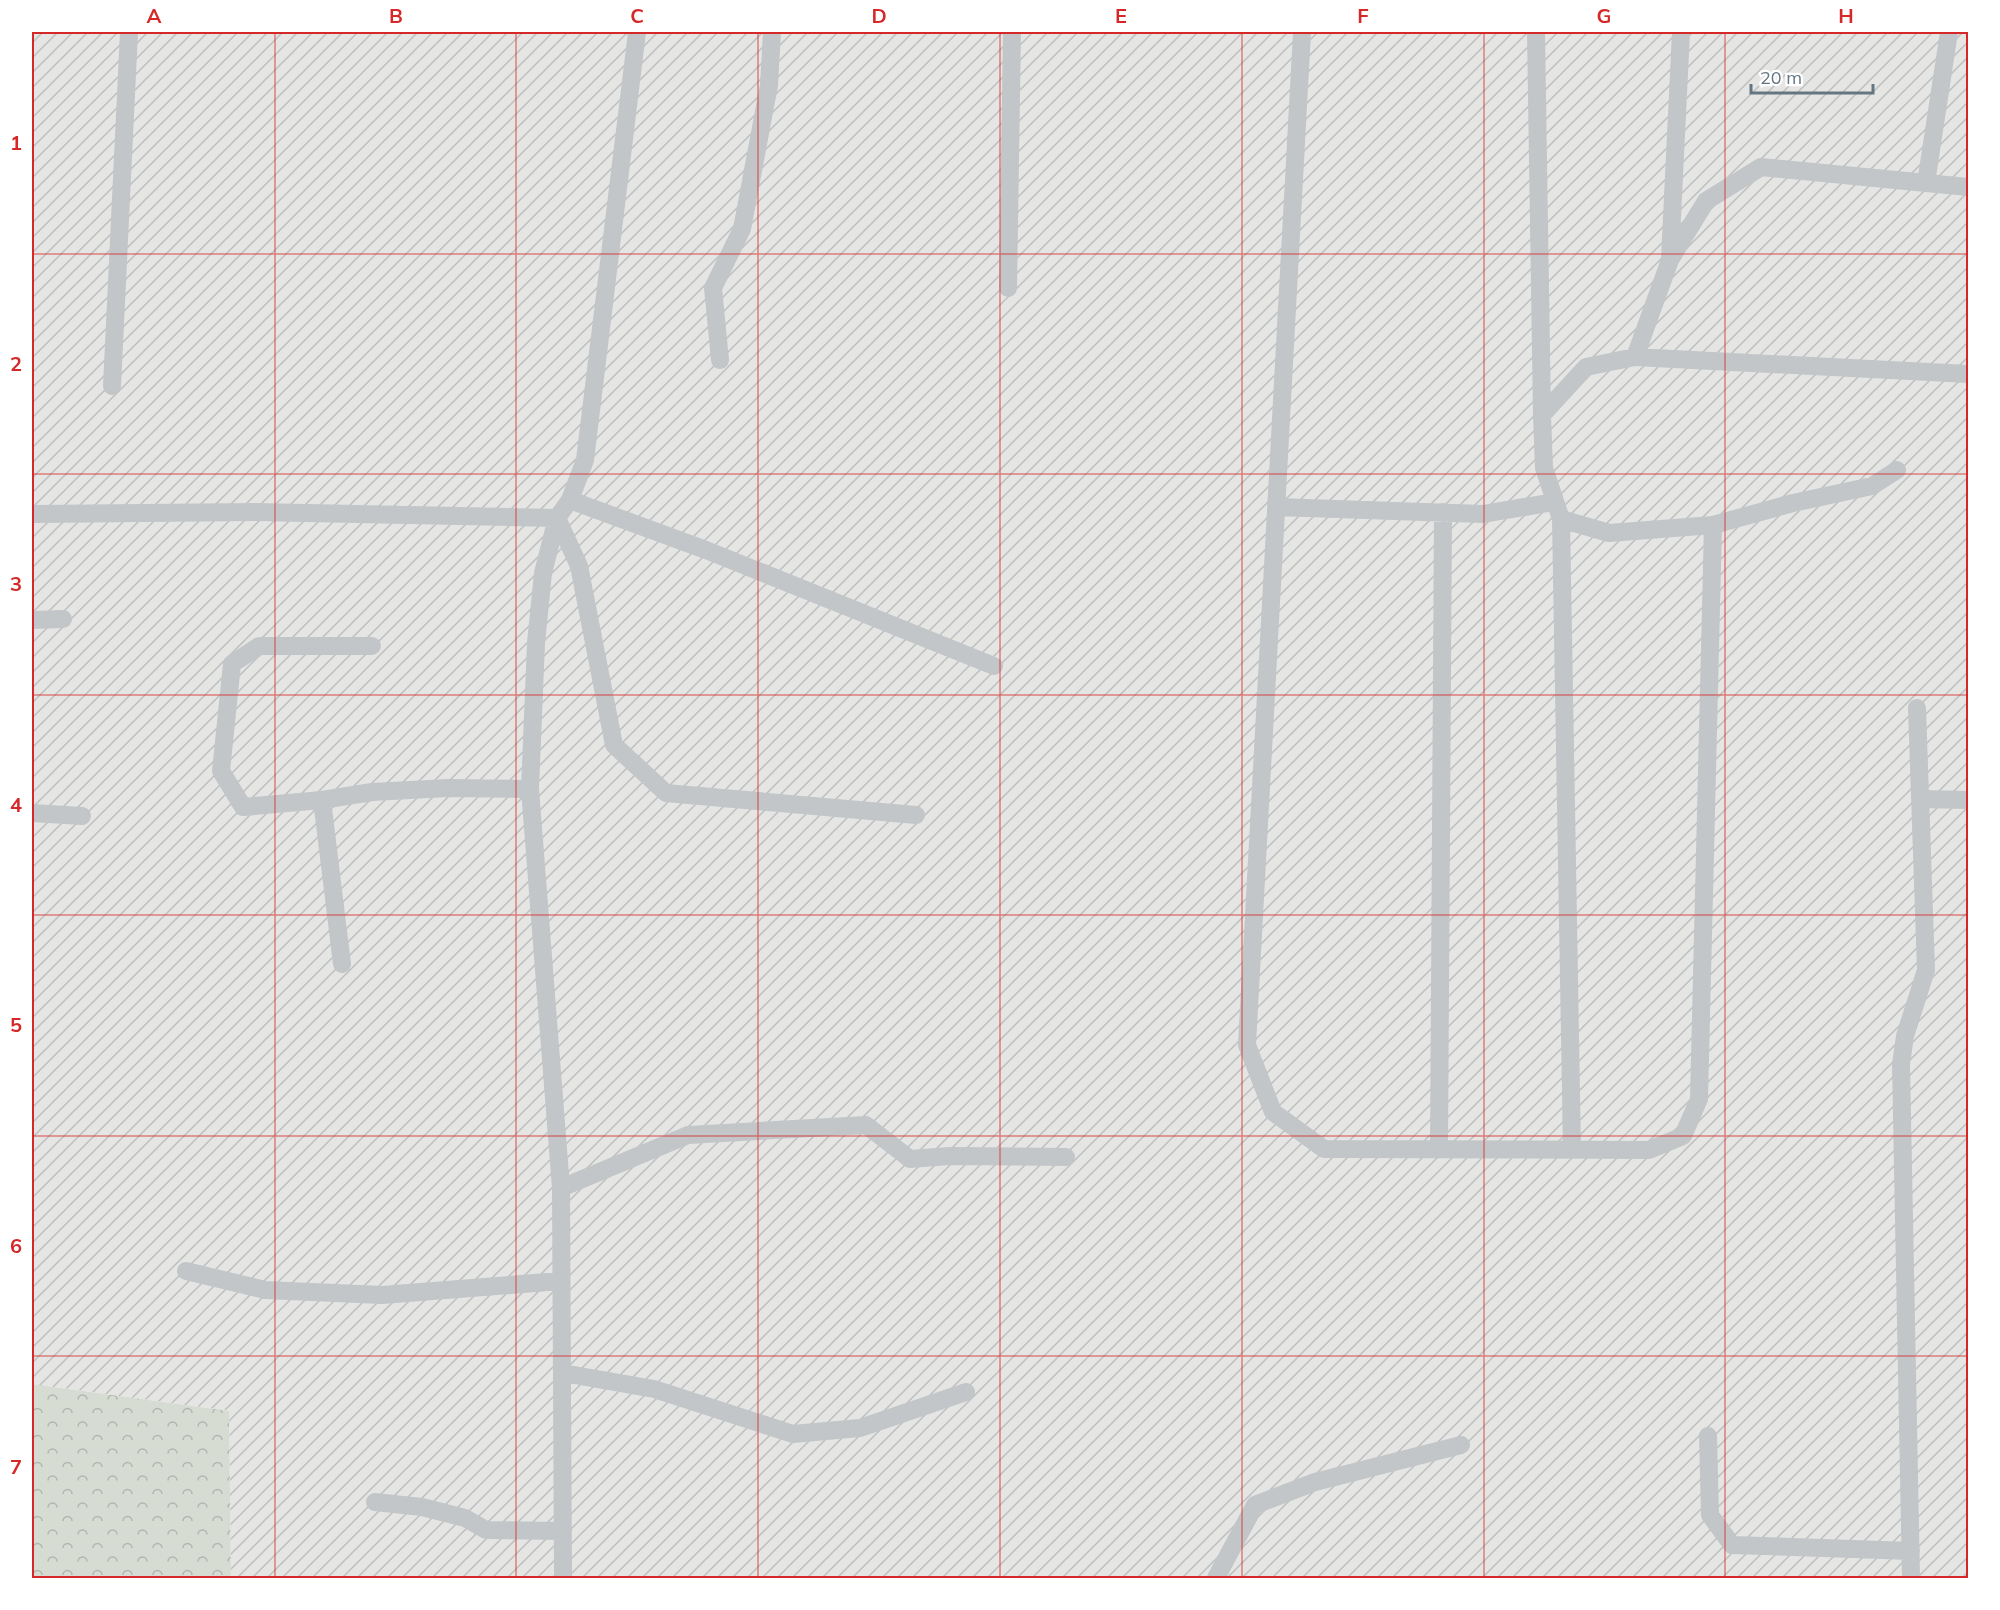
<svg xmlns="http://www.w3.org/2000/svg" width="2000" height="1610" viewBox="0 0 2000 1610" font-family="Mulish,sans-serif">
	<defs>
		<pattern id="industrial-furrows" width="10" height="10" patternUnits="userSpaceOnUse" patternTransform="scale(1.5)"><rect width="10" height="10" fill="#e5e6e4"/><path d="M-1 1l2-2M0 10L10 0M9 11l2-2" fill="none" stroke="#bdbfbe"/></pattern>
		<pattern id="forest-crowns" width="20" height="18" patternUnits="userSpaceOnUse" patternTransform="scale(1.5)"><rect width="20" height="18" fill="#d6dcd2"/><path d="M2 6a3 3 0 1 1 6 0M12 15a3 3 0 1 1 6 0" fill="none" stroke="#b1b7b0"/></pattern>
	</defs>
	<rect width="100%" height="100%" fill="#f5f5f1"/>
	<path fill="url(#industrial-furrows)" d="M 32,32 L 1968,32 L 1968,1578 L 231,1578 L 229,1411 L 32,1384 Z"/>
	<path fill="url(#forest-crowns)" d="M 32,1384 L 229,1411 L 231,1578 L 32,1578 Z"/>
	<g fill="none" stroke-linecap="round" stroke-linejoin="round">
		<path stroke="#c2c6c9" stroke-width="18" d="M 637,32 L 585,460 L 570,500 L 557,518 L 579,566 L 614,745 L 666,793 L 916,815
			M 1302,32 L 1247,1045 L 1273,1112 L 1324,1149 L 1649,1150 L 1683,1136 L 1699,1099 L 1713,525 L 1793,503 L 1872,486 L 1897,470
			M 1536,32 L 1542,415
			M 1926,183 L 1949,32
			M 1670,258 L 1681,32
			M 1008,288 L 1012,32
			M 1635,357 L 1670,260 L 1706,201 L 1761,167 L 1968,187
			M 720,360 L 713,288 L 742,229 L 769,85 L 772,32
			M 112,386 L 129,32
			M 570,500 L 706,550 L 994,666
			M 1277,507 L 1483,514 L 1554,502
			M 32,514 L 256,512 L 557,518 L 543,573 L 536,643 L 530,789 L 561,1188 L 563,1578
			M 1561,519 L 1544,468 L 1542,415 L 1586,367 L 1635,357 L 1968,374
			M 32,620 L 63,619
			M 1920,799 L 1968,800
			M 322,800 L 243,807 L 221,771 L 232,664 L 259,646 L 372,646
			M 32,813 L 82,816
			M 342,964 L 322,800 L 372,792 L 448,788 L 530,789
			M 1439,1149 L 1443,512
			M 1572,1150 L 1561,519 L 1609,533 L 1713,525
			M 561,1188 L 688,1135 L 866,1125 L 910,1159 L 950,1156 L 1066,1157
			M 186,1271 L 265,1290 L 382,1295 L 561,1281
			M 563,1373 L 654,1389 L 793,1434 L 860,1428 L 966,1392
			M 1708,1436 L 1710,1515 L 1732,1545 L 1911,1551
			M 375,1502 L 422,1507 L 465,1518 L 486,1530 L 563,1531
			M 1216,1578 L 1255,1505 L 1315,1482 L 1461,1445
			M 1911,1578 L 1901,1064 L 1905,1036 L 1926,970 L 1917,708"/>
	</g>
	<path fill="none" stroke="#d62828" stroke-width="1.5" stroke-opacity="0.55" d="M 275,32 L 275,1578M 516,32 L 516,1578M 758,32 L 758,1578M 1000,32 L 1000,1578M 1242,32 L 1242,1578M 1484,32 L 1484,1578M 1725,32 L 1725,1578M 32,254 L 1968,254M 32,474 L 1968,474M 32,695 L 1968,695M 32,915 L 1968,915M 32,1136 L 1968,1136M 32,1356 L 1968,1356"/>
	<rect width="2000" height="1610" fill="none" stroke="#ffffff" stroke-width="66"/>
	<path d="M1751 84v9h122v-9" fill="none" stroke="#647682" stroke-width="3"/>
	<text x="1760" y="84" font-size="18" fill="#647682" stroke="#ffffff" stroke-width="4.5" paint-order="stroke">20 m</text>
	<rect x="33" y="33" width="1934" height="1544" fill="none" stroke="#d62828" stroke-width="2"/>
	<g font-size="20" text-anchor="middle" font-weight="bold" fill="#d62828">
		<text x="154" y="23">A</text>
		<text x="396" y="23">B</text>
		<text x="637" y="23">C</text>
		<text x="879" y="23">D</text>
		<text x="1121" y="23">E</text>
		<text x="1363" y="23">F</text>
		<text x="1604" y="23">G</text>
		<text x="1846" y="23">H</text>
		<text x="16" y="150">1</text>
		<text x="16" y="371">2</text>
		<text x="16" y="591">3</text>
		<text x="16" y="812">4</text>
		<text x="16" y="1032">5</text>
		<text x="16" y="1253">6</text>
		<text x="16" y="1474">7</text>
	</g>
</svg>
